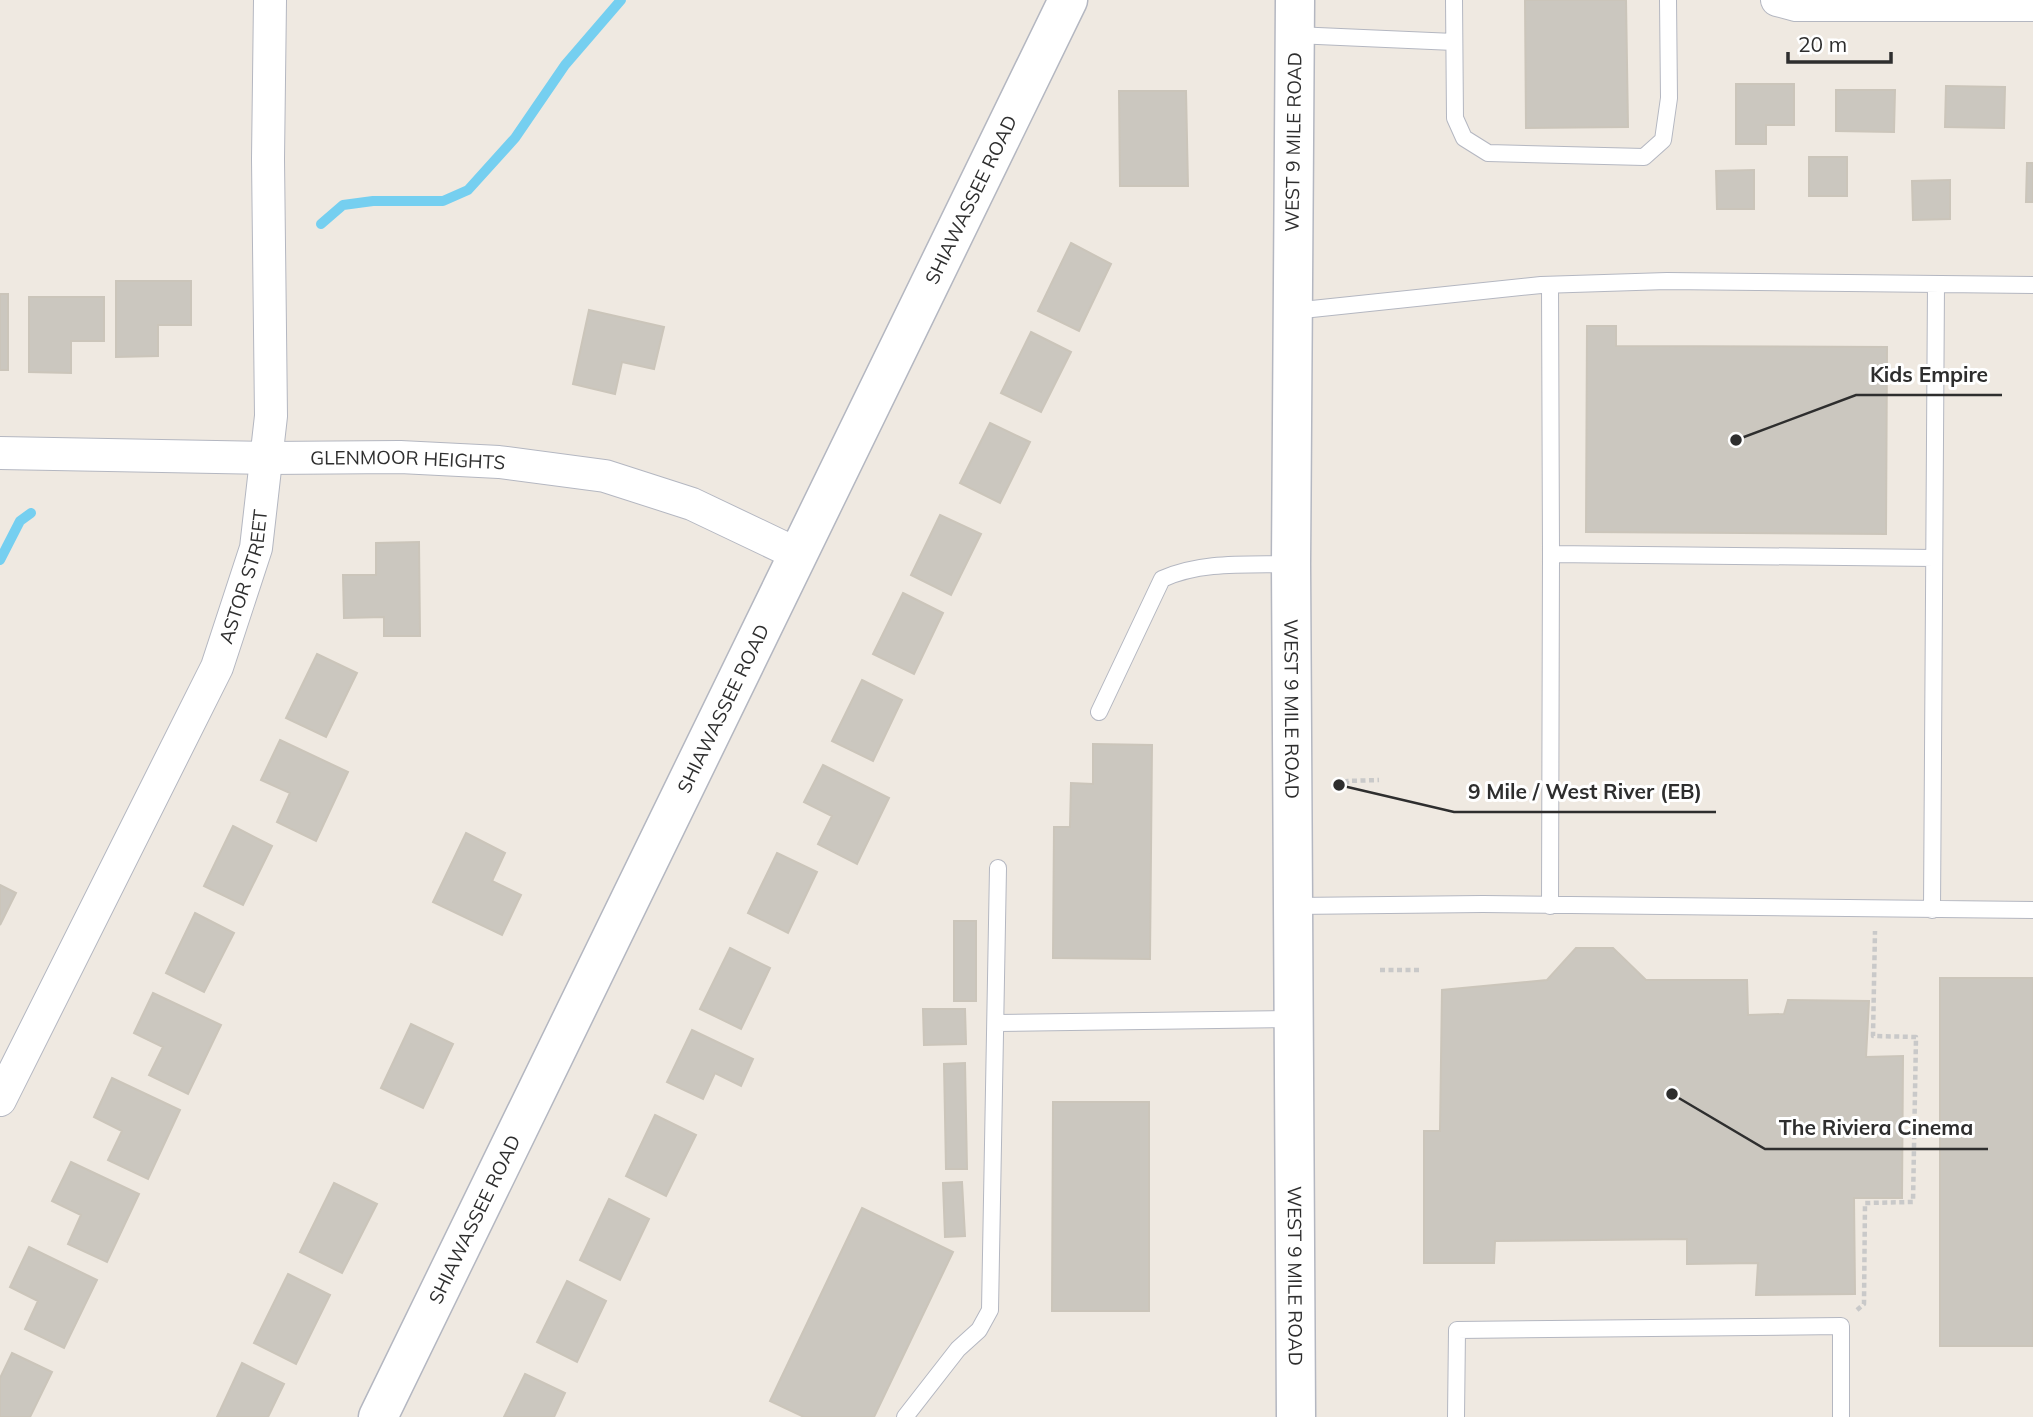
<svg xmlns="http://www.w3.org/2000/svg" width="2033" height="1417" viewBox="0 0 2033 1417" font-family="Mulish,sans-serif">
	<rect width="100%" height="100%" fill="#efe9e1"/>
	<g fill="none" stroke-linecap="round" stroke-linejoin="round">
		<path stroke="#75cff0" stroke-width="10" d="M 321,224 L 343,205 L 373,201 L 443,201 L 468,190 L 515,138 L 565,65 L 621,0
			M 0,560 L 20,521 L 31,513"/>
	</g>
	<path fill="#cbc7bf" stroke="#cbc5ba" stroke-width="2" d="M 1525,0 L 1626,0 L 1628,127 L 1526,128 Z
		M 1736,84 L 1794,84 L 1794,125 L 1766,125 L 1766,144 L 1736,144 Z
		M 1946,86 L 2005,87 L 2004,128 L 1945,127 Z
		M 1836,90 L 1895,90 L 1894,132 L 1836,131 Z
		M 1119,91 L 1186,91 L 1188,186 L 1120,186 Z
		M 1809,157 L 1847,157 L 1847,196 L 1809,196 Z
		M 2027,163 L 2033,163 L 2033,202 L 2026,202 Z
		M 1754,170 L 1754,209 L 1717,209 L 1716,171 Z
		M 1950,180 L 1950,219 L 1913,220 L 1912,181 Z
		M 1071,243 L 1111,264 L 1079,331 L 1038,311 Z
		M 116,281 L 191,281 L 191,325 L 158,325 L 158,356 L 116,357 Z
		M 0,294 L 8,294 L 8,370 L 0,370 Z
		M 29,297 L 104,297 L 104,341 L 71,341 L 71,373 L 29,372 Z
		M 589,310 L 664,327 L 654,369 L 622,362 L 615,394 L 573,384 Z
		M 1587,326 L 1616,326 L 1616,346 L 1887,347 L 1886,534 L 1586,532 Z
		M 1031,332 L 1071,352 L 1041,412 L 1001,393 Z
		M 990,423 L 1030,442 L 1000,503 L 960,483 Z
		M 940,515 L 981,534 L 951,595 L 911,575 Z
		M 419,542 L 420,636 L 384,636 L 384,617 L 344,618 L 343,575 L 376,575 L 376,543 Z
		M 903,593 L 943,613 L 914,674 L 873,654 Z
		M 317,654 L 357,673 L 326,737 L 286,718 Z
		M 862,680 L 902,700 L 873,761 L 832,741 Z
		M 280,740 L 348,772 L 316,841 L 277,822 L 290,793 L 261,780 Z
		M 1093,744 L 1152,745 L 1150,959 L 1053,958 L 1054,827 L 1070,827 L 1071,783 L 1093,784 Z
		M 823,765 L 889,798 L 857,864 L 818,844 L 832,816 L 804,802 Z
		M 233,826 L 272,846 L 243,905 L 204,886 Z
		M 466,833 L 505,853 L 492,881 L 521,895 L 502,935 L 433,902 Z
		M 777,853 L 817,872 L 788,933 L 748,913 Z
		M 0,885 L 16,893 L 0,925 Z
		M 195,913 L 234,933 L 204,992 L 166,973 Z
		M 954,921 L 976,921 L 976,1001 L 954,1001 Z
		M 730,948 L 770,968 L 741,1029 L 700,1009 Z
		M 1576,948 L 1613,948 L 1646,980 L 1747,980 L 1748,1015 L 1784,1014 L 1788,1000 L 1869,1001 L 1866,1057 L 1903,1056 L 1902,1198 L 1854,1198 L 1855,1294 L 1756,1295 L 1758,1263 L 1687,1264 L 1687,1239 L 1495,1241 L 1494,1263 L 1424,1263 L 1424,1131 L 1440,1131 L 1442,990 L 1547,980 Z
		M 1940,978 L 2033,978 L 2033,1346 L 1940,1346 Z
		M 153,993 L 221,1025 L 188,1094 L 149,1075 L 163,1047 L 134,1033 Z
		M 923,1009 L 965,1009 L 966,1044 L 924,1045 Z
		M 411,1024 L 453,1044 L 423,1108 L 381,1088 Z
		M 692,1030 L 753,1059 L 741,1086 L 715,1073 L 703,1099 L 667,1082 Z
		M 965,1063 L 967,1169 L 946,1169 L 944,1064 Z
		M 112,1078 L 180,1110 L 148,1179 L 108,1160 L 122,1131 L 94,1117 Z
		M 1053,1102 L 1149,1102 L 1149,1311 L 1052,1311 Z
		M 655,1115 L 696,1135 L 666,1196 L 626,1176 Z
		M 71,1162 L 139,1194 L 107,1262 L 68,1244 L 81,1215 L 52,1201 Z
		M 962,1182 L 965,1236 L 945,1237 L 943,1183 Z
		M 334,1183 L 377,1204 L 342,1273 L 300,1252 Z
		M 609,1199 L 649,1219 L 620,1280 L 580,1260 Z
		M 862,1208 L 953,1252 L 874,1417 L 804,1417 L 770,1401 Z
		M 29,1247 L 97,1280 L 64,1348 L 25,1329 L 38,1301 L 10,1287 Z
		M 288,1274 L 330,1295 L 296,1364 L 254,1343 Z
		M 567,1281 L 606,1301 L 577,1362 L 537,1342 Z
		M 12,1353 L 52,1372 L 30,1417 L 0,1417 L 0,1378 Z
		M 242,1363 L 284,1384 L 268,1417 L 217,1417 Z
		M 525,1374 L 565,1393 L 554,1417 L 504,1417 Z"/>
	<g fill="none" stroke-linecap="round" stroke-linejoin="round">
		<defs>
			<path id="lane" d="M 1454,0 L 1455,118 L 1464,138 L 1488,153 L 1644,157 L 1663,140 L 1669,98 L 1668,0
				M 1295,35 L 1454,42
				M 1550,285 L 1551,554 L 1934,558
				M 1293,311 L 1541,285 L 1667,281 L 2033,285
				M 1099,712 L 1162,579 C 1201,561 1248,565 1291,564
				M 1294,906 L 1483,904 L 2033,910
				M 1550,906 L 1551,554
				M 1932,910 L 1936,284
				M 997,1023 L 1295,1019
				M 905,1417 L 958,1349 L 979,1330 L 990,1310 L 998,868
				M 1456,1417 L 1457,1330 L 1841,1326 L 1841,1417"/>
			<g id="street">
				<path d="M 1777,0 L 1796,5 L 2033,5"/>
				<path id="s1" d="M 0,453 L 267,458 L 400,457 L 499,462 L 605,476 L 692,504 L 797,554"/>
				<path id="s2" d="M 0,1100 L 217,667 L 256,548 L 271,416 L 268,159 L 270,0"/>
			</g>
			<g id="secondary">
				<path id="s3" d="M 1295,0 L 1291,564 L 1296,1417"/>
				<path id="s4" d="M 378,1417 L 1068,0"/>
			</g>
		</defs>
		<use href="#lane" stroke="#b4b7c1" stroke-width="18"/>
		<use href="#street" stroke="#b4b7c1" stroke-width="34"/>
		<use href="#secondary" stroke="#b4b7c1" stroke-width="41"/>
		<path stroke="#c9c9c9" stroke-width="4.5" stroke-dasharray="5 3.5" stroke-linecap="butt" d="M 1339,785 L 1347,785 L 1347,781 L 1379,780
			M 1380,970 L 1421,970
			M 1857,1310 L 1864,1304 L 1865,1203 L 1913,1202 L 1916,1037 L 1873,1036 L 1875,931"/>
		<use href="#lane" stroke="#fff" stroke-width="16"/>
		<use href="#street" stroke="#fff" stroke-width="32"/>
		<use href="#secondary" stroke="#fff" stroke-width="38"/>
	</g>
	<g text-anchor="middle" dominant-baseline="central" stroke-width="6" stroke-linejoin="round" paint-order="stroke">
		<g font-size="19" fill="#2e2e2e" stroke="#fff">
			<text transform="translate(1293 142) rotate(-89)">WEST 9 MILE ROAD</text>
			<text stroke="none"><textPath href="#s4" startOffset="1354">SHIAWASSEE ROAD</textPath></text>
			<text stroke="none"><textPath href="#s1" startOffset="408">GLENMOOR HEIGHTS</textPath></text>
			<text stroke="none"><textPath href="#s2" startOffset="579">ASTOR STREET</textPath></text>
			<text stroke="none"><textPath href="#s4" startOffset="788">SHIAWASSEE ROAD</textPath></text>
			<text stroke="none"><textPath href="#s3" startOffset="709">WEST 9 MILE ROAD</textPath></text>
			<text stroke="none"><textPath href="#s4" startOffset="220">SHIAWASSEE ROAD</textPath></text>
			<text stroke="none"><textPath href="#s3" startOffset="1276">WEST 9 MILE ROAD</textPath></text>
		</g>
	</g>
	<path fill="none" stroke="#2e2e2e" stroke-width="2.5" d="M1736 440L1856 395H2002M1339 785L1454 812H1716M1672 1094L1765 1149H1988"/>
	<g fill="#2e2e2e" stroke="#fff" stroke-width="2.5">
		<circle cx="1736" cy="440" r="7"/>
		<circle cx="1339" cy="785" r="7"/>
		<circle cx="1672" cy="1094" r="7"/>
	</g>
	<g font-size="21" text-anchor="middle" font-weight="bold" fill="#2e2e2e" stroke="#fff" stroke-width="6" stroke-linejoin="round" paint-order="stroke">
		<text x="1929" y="382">Kids Empire</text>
		<text x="1585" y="799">9 Mile / West River (EB)</text>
		<text x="1876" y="1135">The Riviera Cinema</text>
	</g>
	<path d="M1788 52v10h103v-10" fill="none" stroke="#2e2e2e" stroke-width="3.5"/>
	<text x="1798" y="52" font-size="21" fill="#2e2e2e" stroke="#ffffff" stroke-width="5" paint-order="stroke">20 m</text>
</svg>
